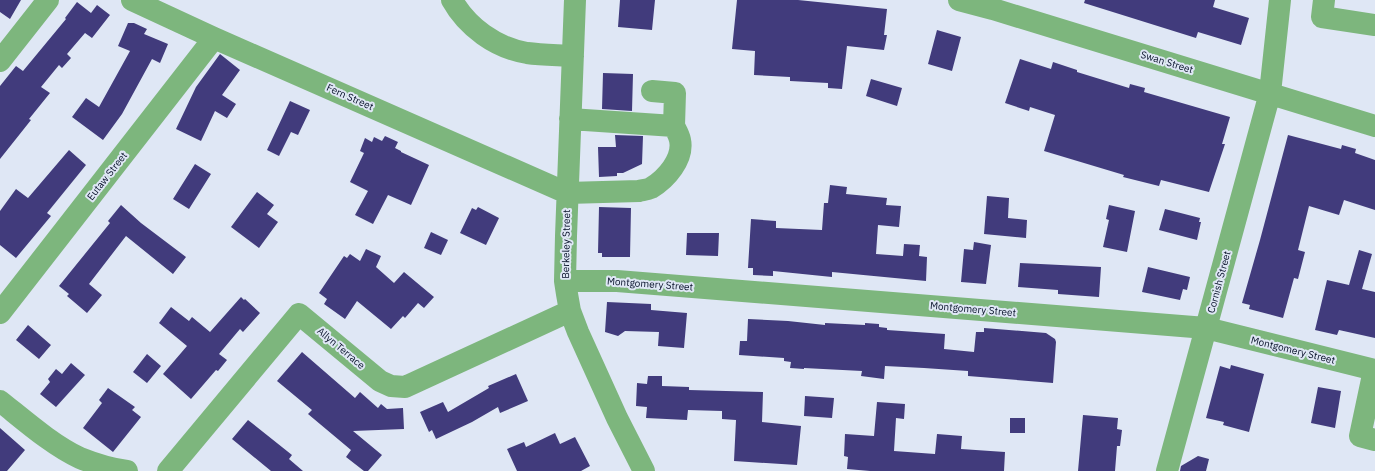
<svg xmlns="http://www.w3.org/2000/svg" width="1375" height="471" viewBox="0 0 1375 471" font-family="'IBM Plex Sans',sans-serif">
	<rect width="100%" height="100%" fill="#dfe7f5"/>
	<path fill="#413b7c" d="M 0,0 L 21,0 L 10,19 L 0,12 Z
		M 620,0 L 655,0 L 652,30 L 618,27 Z
		M 737,0 L 798,0 L 887,9 L 884,35 L 887,35 L 884,50 L 847,46 L 842,89 L 828,88 L 828,83 L 790,81 L 790,77 L 754,75 L 755,51 L 732,49 Z
		M 1085,0 L 1215,0 L 1213,7 L 1249,18 L 1241,45 L 1198,32 L 1196,38 L 1084,3 Z
		M 77,2 L 91,13 L 97,5 L 110,15 L 92,38 L 85,33 L 67,54 L 71,58 L 62,68 L 59,65 L 41,87 L 50,93 L 29,119 L 31,120 L 0,159 L 0,86 L 16,66 L 23,71 L 66,19 L 65,18 Z
		M 128,23 L 134,23 L 147,29 L 144,34 L 168,44 L 160,63 L 152,59 L 122,114 L 103,140 L 72,117 L 86,98 L 99,107 L 130,51 L 118,46 Z
		M 937,30 L 961,37 L 952,71 L 928,64 Z
		M 220,54 L 240,70 L 222,95 L 236,104 L 227,118 L 215,111 L 201,141 L 176,129 L 196,87 Z
		M 1020,59 L 1051,69 L 1053,62 L 1077,70 L 1077,72 L 1129,88 L 1130,84 L 1145,88 L 1144,92 L 1230,117 L 1222,144 L 1225,144 L 1209,192 L 1161,180 L 1159,186 L 1123,177 L 1124,175 L 1044,151 L 1055,115 L 1030,107 L 1029,111 L 1005,103 Z
		M 603,73 L 633,74 L 632,111 L 602,109 Z
		M 871,79 L 902,88 L 897,106 L 866,96 Z
		M 290,101 L 310,110 L 298,135 L 291,132 L 279,156 L 267,150 Z
		M 615,135 L 643,136 L 642,164 L 623,173 L 617,173 L 617,176 L 599,177 L 598,147 L 616,147 Z
		M 1288,135 L 1341,149 L 1342,145 L 1356,149 L 1355,153 L 1375,160 L 1375,210 L 1344,200 L 1339,215 L 1309,206 L 1298,250 L 1305,252 L 1298,279 L 1294,278 L 1283,318 L 1249,309 L 1250,305 L 1242,303 L 1260,240 Z
		M 385,136 L 398,142 L 395,148 L 401,151 L 401,152 L 429,165 L 411,205 L 388,195 L 373,224 L 355,215 L 368,191 L 350,182 L 364,153 L 360,151 L 365,138 L 372,142 L 374,137 L 382,141 Z
		M 69,150 L 86,165 L 47,213 L 51,216 L 16,258 L 0,245 L 0,211 L 16,189 L 28,198 Z
		M 195,164 L 211,174 L 189,209 L 173,199 Z
		M 830,185 L 847,187 L 846,194 L 887,198 L 886,205 L 901,206 L 899,227 L 878,225 L 876,254 L 903,256 L 904,244 L 920,245 L 919,256 L 927,257 L 926,281 L 832,272 L 832,277 L 773,271 L 773,276 L 753,275 L 753,268 L 748,268 L 751,219 L 776,221 L 776,228 L 822,230 L 824,203 L 828,203 Z
		M 257,192 L 274,205 L 267,214 L 278,222 L 259,248 L 231,227 Z
		M 987,196 L 1009,198 L 1008,218 L 1027,220 L 1026,238 L 984,234 Z
		M 121,205 L 141,223 L 186,257 L 173,274 L 126,236 L 89,284 L 102,295 L 87,313 L 67,296 L 69,294 L 59,286 L 110,223 L 108,221 Z
		M 1109,205 L 1135,211 L 1127,252 L 1103,247 L 1109,220 L 1106,219 Z
		M 478,207 L 499,218 L 486,245 L 460,233 L 472,208 L 476,210 Z
		M 599,207 L 631,208 L 630,257 L 602,257 L 602,253 L 598,253 Z
		M 1165,209 L 1200,218 L 1199,222 L 1201,222 L 1197,240 L 1159,230 Z
		M 431,232 L 448,240 L 441,255 L 424,248 Z
		M 687,233 L 719,233 L 718,256 L 686,255 Z
		M 974,242 L 991,245 L 986,284 L 961,282 L 964,249 L 973,250 Z
		M 366,249 L 381,256 L 376,267 L 394,283 L 404,272 L 434,297 L 424,308 L 418,303 L 405,318 L 403,316 L 391,329 L 357,301 L 345,319 L 324,304 L 327,299 L 319,293 L 344,256 L 347,258 L 350,254 L 360,261 Z
		M 1359,250 L 1372,254 L 1362,289 L 1375,292 L 1375,338 L 1339,330 L 1337,335 L 1315,330 L 1327,280 L 1349,285 Z
		M 1020,263 L 1101,267 L 1099,297 L 1058,294 L 1058,290 L 1018,287 Z
		M 1148,267 L 1190,277 L 1187,290 L 1183,289 L 1180,300 L 1142,292 Z
		M 241,297 L 244,300 L 245,299 L 260,313 L 243,332 L 240,329 L 219,354 L 227,360 L 218,371 L 216,370 L 191,399 L 163,374 L 187,346 L 159,323 L 171,307 L 189,321 L 192,317 L 210,332 Z
		M 607,302 L 651,304 L 651,310 L 687,313 L 684,348 L 658,346 L 659,332 L 625,331 L 618,336 L 605,332 Z
		M 748,319 L 788,321 L 825,325 L 825,323 L 865,325 L 865,323 L 879,324 L 879,327 L 887,328 L 887,330 L 945,334 L 944,349 L 974,352 L 976,332 L 984,332 L 984,328 L 1046,333 L 1055,339 L 1056,342 L 1053,383 L 968,376 L 968,371 L 924,368 L 885,366 L 884,379 L 861,376 L 862,371 L 804,368 L 804,369 L 790,368 L 791,362 L 784,361 L 784,358 L 739,355 L 740,341 L 747,341 Z
		M 28,325 L 51,345 L 39,359 L 16,340 Z
		M 302,352 L 355,398 L 360,392 L 378,408 L 381,404 L 387,409 L 403,408 L 404,429 L 353,431 L 382,455 L 368,471 L 364,471 L 346,457 L 351,450 L 308,414 L 312,410 L 277,381 Z
		M 147,354 L 161,366 L 147,383 L 133,372 Z
		M 71,363 L 85,375 L 56,407 L 40,394 L 50,382 L 48,379 L 56,369 L 62,374 Z
		M 1231,365 L 1264,374 L 1249,432 L 1223,425 L 1224,422 L 1206,418 L 1220,366 L 1230,369 Z
		M 516,374 L 528,401 L 500,413 L 498,407 L 472,422 L 436,439 L 432,430 L 429,432 L 420,412 L 443,402 L 448,412 L 489,388 L 488,386 Z
		M 648,376 L 662,376 L 662,386 L 689,387 L 689,390 L 763,392 L 762,422 L 801,426 L 797,465 L 734,461 L 736,420 L 722,419 L 722,411 L 688,410 L 687,420 L 646,418 L 647,407 L 636,406 L 637,383 L 647,384 Z
		M 1318,387 L 1341,391 L 1335,428 L 1311,423 Z
		M 108,388 L 135,407 L 132,410 L 141,417 L 113,452 L 83,428 L 102,403 L 99,400 Z
		M 805,396 L 834,398 L 832,418 L 804,416 Z
		M 877,402 L 905,404 L 904,419 L 896,418 L 894,451 L 935,454 L 937,434 L 962,436 L 961,449 L 1005,452 L 1004,471 L 870,471 L 847,469 L 848,457 L 844,456 L 845,434 L 874,436 Z
		M 1083,415 L 1118,418 L 1117,429 L 1122,430 L 1120,446 L 1117,446 L 1115,471 L 1078,471 Z
		M 1010,418 L 1025,418 L 1025,433 L 1010,433 Z
		M 248,420 L 292,455 L 289,459 L 303,471 L 271,471 L 232,439 Z
		M 0,428 L 25,450 L 7,471 L 0,471 Z
		M 555,433 L 560,444 L 575,437 L 590,466 L 581,471 L 517,471 L 507,449 L 524,442 L 526,447 Z
		M 1198,456 L 1209,459 L 1206,471 L 1180,471 L 1181,466 Z"/>
	<g fill="none" stroke-linecap="round" stroke-linejoin="round">
		<path stroke="#7db67d" stroke-width="22" d="M 132,0 L 214,38 L 567,193 L 639,191 C 643,190 647,190 651,188 C 666,179 684,159 680,140 C 679,135 676,130 674,126
			M 452,0 C 467,27 496,48 527,53 C 542,55 558,55 573,56
			M 575,0 L 566,236 L 565,281 L 567,294 L 570,311 L 578,332 L 617,418 L 644,471
			M 959,0 L 993,9 L 1375,126
			M 1324,0 L 1322,17 L 1375,25
			M 0,61 L 48,0
			M 570,119 L 674,126 L 675,93 L 652,91
			M 565,281 L 617,281 L 1206,328 L 1375,370
			M 0,313 L 214,38
			M 1374,370 L 1360,436 L 1375,440
			M 0,401 C 24,420 52,445 80,458 C 95,464 111,469 127,471
			M 168,471 L 299,314 L 380,381 L 391,386 L 405,387 L 570,311
			M 1167,471 L 1270,93 L 1280,0"/>
	</g>
	<g text-anchor="middle" dominant-baseline="central" stroke-width="4" stroke-linejoin="round" paint-order="stroke">
		<g font-size="10" fill="#050e27" stroke="#dfe7f5">
			<text transform="translate(1167 62) rotate(17)">Swan Street</text>
			<text transform="translate(350 97) rotate(24)">Fern Street</text>
			<text transform="translate(107 176) rotate(-52)">Eutaw Street</text>
			<text transform="translate(566 244) rotate(-89)">Berkeley Street</text>
			<text transform="translate(1219 282) rotate(-75)">Cornish Street</text>
			<text transform="translate(650 284) rotate(4)">Montgomery Street</text>
			<text transform="translate(973 309) rotate(5)">Montgomery Street</text>
			<text transform="translate(341 348) rotate(40)">Allyn Terrace</text>
			<text transform="translate(1293 350) rotate(14)">Montgomery Street</text>
		</g>
	</g>
</svg>
